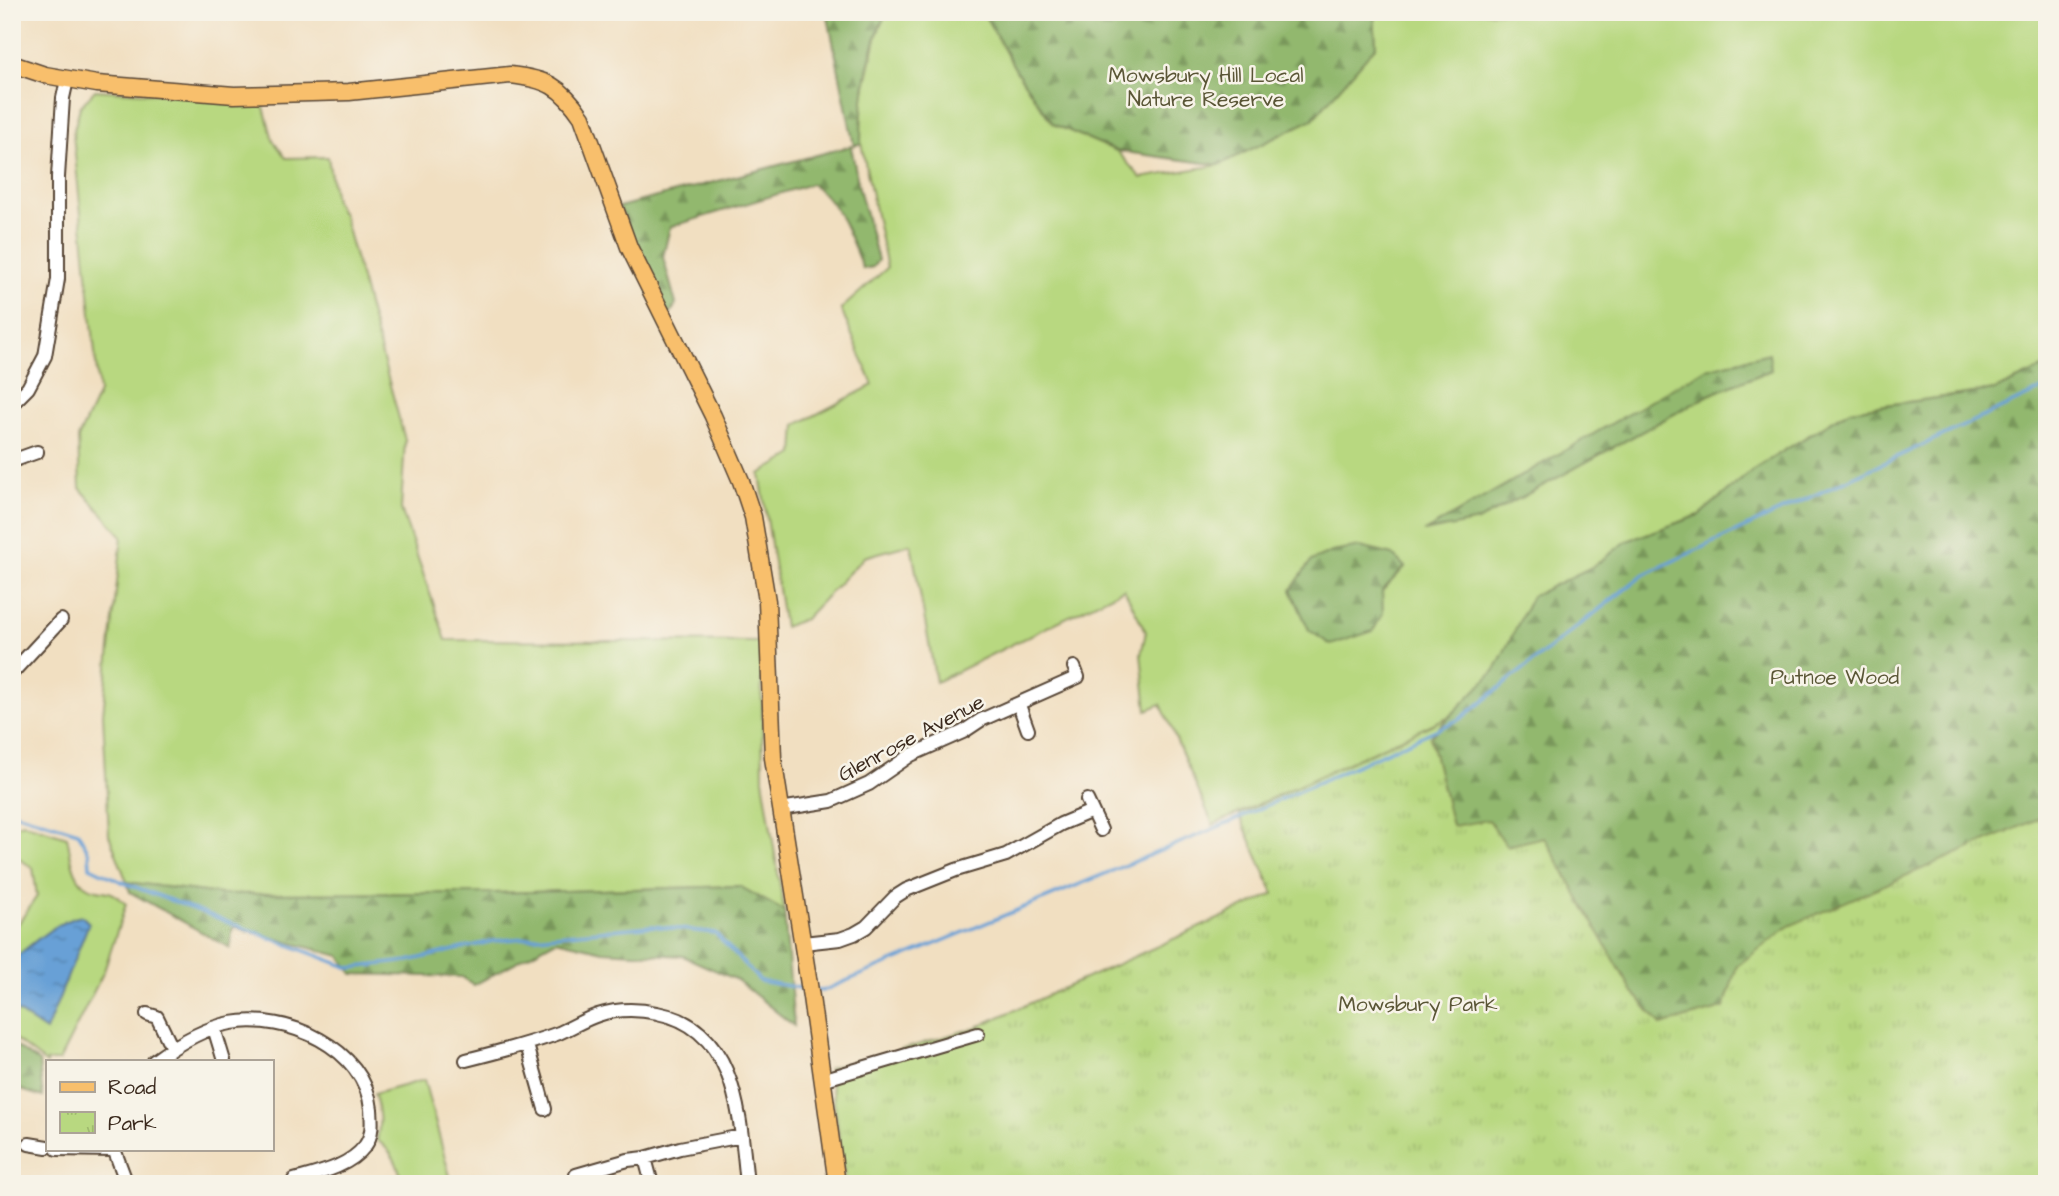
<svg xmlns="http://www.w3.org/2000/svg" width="2059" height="1196" viewBox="0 0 2059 1196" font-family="'Architects Daughter',sans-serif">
	<defs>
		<pattern id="forest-firs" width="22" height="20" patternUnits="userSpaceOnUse" patternTransform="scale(1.75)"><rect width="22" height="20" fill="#92b86e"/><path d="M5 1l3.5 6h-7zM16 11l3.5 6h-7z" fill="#78965a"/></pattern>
		<pattern id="park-tufts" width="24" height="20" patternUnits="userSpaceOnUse" patternTransform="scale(1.75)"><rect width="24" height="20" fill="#b8d880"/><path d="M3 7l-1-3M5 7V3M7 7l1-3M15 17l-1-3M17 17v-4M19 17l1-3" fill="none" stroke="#9fba6e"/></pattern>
		<pattern id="water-ripples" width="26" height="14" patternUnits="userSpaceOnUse" patternTransform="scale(1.75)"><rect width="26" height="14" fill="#67a0d6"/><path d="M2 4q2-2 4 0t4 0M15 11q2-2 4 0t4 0" fill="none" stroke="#5683ad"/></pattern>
	</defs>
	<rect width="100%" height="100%" fill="#f7f3e8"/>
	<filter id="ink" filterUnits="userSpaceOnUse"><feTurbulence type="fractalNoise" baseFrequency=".0143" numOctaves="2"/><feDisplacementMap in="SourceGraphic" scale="14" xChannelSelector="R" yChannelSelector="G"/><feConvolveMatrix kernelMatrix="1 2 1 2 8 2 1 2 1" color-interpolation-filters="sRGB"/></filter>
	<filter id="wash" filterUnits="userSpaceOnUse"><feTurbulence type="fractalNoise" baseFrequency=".00686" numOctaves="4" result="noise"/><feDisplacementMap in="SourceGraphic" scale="28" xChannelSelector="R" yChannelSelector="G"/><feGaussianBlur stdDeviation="1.57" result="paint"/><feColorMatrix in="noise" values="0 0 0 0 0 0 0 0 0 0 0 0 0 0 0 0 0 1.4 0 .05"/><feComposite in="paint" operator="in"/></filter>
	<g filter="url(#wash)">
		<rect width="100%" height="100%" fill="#f1dfc1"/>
		<path fill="#b8d880" stroke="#7a814f" stroke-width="2" d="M 887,12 L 983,12 L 1017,72 L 1053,124 L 1117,151 L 1141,178 L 1219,165 L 1376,46 L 1374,12 L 2047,12 L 2047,366 L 1995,390 L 1850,410 L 1753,470 L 1637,569 L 1448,717 L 1213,825 L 1161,704 L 1147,710 L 1141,654 L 1146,632 L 1124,589 L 936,682 L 911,544 L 864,557 L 805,619 L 784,627 L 760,474 L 794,454 L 796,425 L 873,385 L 841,309 L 887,268 L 861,143 L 861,104 L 878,30 Z
			M 95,90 L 262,100 L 273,140 L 286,158 L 328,157 L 335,201 L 344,217 L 405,440 L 401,509 L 446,640 L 761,642 L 763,779 L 784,911 L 739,886 L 494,893 L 220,894 L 127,882 L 109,835 L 103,714 L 122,536 L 80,488 L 78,438 L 99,393 L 73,134 L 80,107 Z
			M 23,823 L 67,837 C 71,854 72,881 90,888 C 110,895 107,886 126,904 L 104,971 L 59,1061 L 47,1061 L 47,1064 L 12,1037 L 12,928 L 18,924 L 37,896 L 33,868 L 12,854 L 12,826 Z
			M 424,1080 L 452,1184 L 403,1184 C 398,1164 393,1152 377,1140 C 381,1122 380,1111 374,1094 Z"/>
		<path fill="url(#forest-firs)" stroke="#667146" stroke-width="2" d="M 827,12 L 887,12 C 866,51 861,99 861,143 L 854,146 Z
			M 983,12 L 1374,12 L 1376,46 L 1313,119 L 1219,165 L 1117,151 L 1053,124 L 1017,72 Z
			M 851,146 L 859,188 L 878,260 L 873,267 L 863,269 C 850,240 840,201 811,184 L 670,227 L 663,257 L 676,304 L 669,316 L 619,207 Z
			M 1769,353 L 1771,370 L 1709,395 L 1478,521 L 1424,532 L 1706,369 Z
			M 2047,366 L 2047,815 L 1962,852 L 1737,966 L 1724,1008 L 1661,1025 L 1507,846 L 1452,826 L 1430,737 L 1495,670 L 1532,596 L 1594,566 L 1627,541 L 1699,515 L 1753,470 L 1850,410 L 1995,390 Z
			M 1360,547 L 1393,555 L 1405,567 L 1382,591 L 1383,613 L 1373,631 L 1331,645 L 1309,630 L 1291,590 L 1311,561 L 1332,552 Z
			M 127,882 L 220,894 L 494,893 L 739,886 L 784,911 L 794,1026 L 737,980 L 683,956 L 603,951 L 556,940 L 474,985 L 462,977 L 353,974 L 340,956 L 233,927 L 230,948 L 130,892 Z
			M 12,1044 L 39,1062 L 43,1097 L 12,1087 Z"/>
		<path fill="url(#park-tufts)" stroke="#7a814f" stroke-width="2" d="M 1448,717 L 1430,737 L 1452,826 L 1489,820 L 1507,846 L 1544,837 L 1632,991 L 1661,1025 L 1724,1008 L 1737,966 L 1789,926 L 2047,815 L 2047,1172 L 2037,1184 L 846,1184 L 829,1068 L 907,1048 L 977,1027 L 1274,894 L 1239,814 Z"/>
		<path fill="url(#water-ripples)" stroke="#51657a" stroke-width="2" d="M 82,916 L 89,923 L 46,1031 L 12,1008 L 12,960 C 34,943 55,921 82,916 Z"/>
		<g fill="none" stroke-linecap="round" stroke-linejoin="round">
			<path stroke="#67a0d6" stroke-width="3.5" d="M 12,812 L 78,832 L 89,853 L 90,867 L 122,882 L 350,968 L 408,961 L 493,941 L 652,926 L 715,933 L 760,981 L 806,989
				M 813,990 L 822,991 L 1230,822 L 1460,719 L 1643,575 L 2047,387"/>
		</g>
	</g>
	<g filter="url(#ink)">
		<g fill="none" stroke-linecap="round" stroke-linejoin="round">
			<defs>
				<path id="minor" d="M 12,404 L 28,388 L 45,356 L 58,279 L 58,177 L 63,98 L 67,80
					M 12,461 L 37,452
					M 12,673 L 61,620
					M 1019,705 L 1028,730
					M 1087,800 L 1101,830
					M 780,809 L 831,801 L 869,784 L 911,755 L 963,732 L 981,720 L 1078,677 L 1074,667
					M 803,943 L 840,939 L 854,934 L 866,927 L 895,897 L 906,890 L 956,870 L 1006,855 L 1061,824 L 1092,811
					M 147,1014 L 157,1017 L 172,1048
					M 214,1028 L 224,1061
					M 527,1045 L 545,1109
					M 466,1060 C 498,1052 529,1044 559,1033 C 573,1027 585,1019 598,1015 C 617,1009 638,1009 657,1013 C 738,1028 740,1119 747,1184
					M 154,1061 C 176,1045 204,1028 231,1023 C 287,1013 365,1048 371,1109 C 372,1122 373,1135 365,1146 C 349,1167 319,1173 294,1180
					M 822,1080 L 978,1034
					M 29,1144 L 47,1147
					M 57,1149 L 114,1150
					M 114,1149 L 127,1184
					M 576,1175 L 628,1160 L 645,1158
					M 652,1184 L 645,1158 L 680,1148 L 742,1136"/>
				<path id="major" d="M 12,64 L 45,75 L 97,84 L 234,95 L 349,92 L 510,75 C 547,79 561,86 582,117 L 629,247 L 713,416 L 741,481 L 753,517 L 767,601 L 773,758 L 811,997 L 837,1184"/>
			</defs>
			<use href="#minor" stroke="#564536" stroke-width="16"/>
			<use href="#major" stroke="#564536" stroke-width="19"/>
			<use href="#minor" stroke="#fff" stroke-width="12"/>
			<use href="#major" stroke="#f8bf6c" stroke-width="16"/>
		</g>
	</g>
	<g text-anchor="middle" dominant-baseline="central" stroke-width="5" stroke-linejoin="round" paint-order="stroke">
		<g font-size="21" fill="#5a5636" stroke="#f7f3e8">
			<text x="1206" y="75">Mowsbury Hill Local<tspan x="1206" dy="24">Nature Reserve</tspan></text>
			<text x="1835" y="677">Putnoe Wood</text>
			<text x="1418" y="1004">Mowsbury Park</text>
		</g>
		<g font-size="21" fill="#3b2a1e" stroke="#f7f3e8">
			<text transform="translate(911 738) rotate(-28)">Glenrose Avenue</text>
		</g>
	</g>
	<rect width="2059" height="1196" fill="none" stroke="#f7f3e8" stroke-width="42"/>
	<rect x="46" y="1060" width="228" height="91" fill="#f7f3e8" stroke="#aca397" stroke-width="2"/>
	<rect x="60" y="1082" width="35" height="10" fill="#f8bf6c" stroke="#aca397" stroke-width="2"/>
	<text x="108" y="1094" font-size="21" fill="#3b2a1e">Road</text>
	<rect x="60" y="1112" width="35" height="21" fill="url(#park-tufts)" stroke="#aca397" stroke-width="2"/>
	<text x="108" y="1130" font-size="21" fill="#3b2a1e">Park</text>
</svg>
